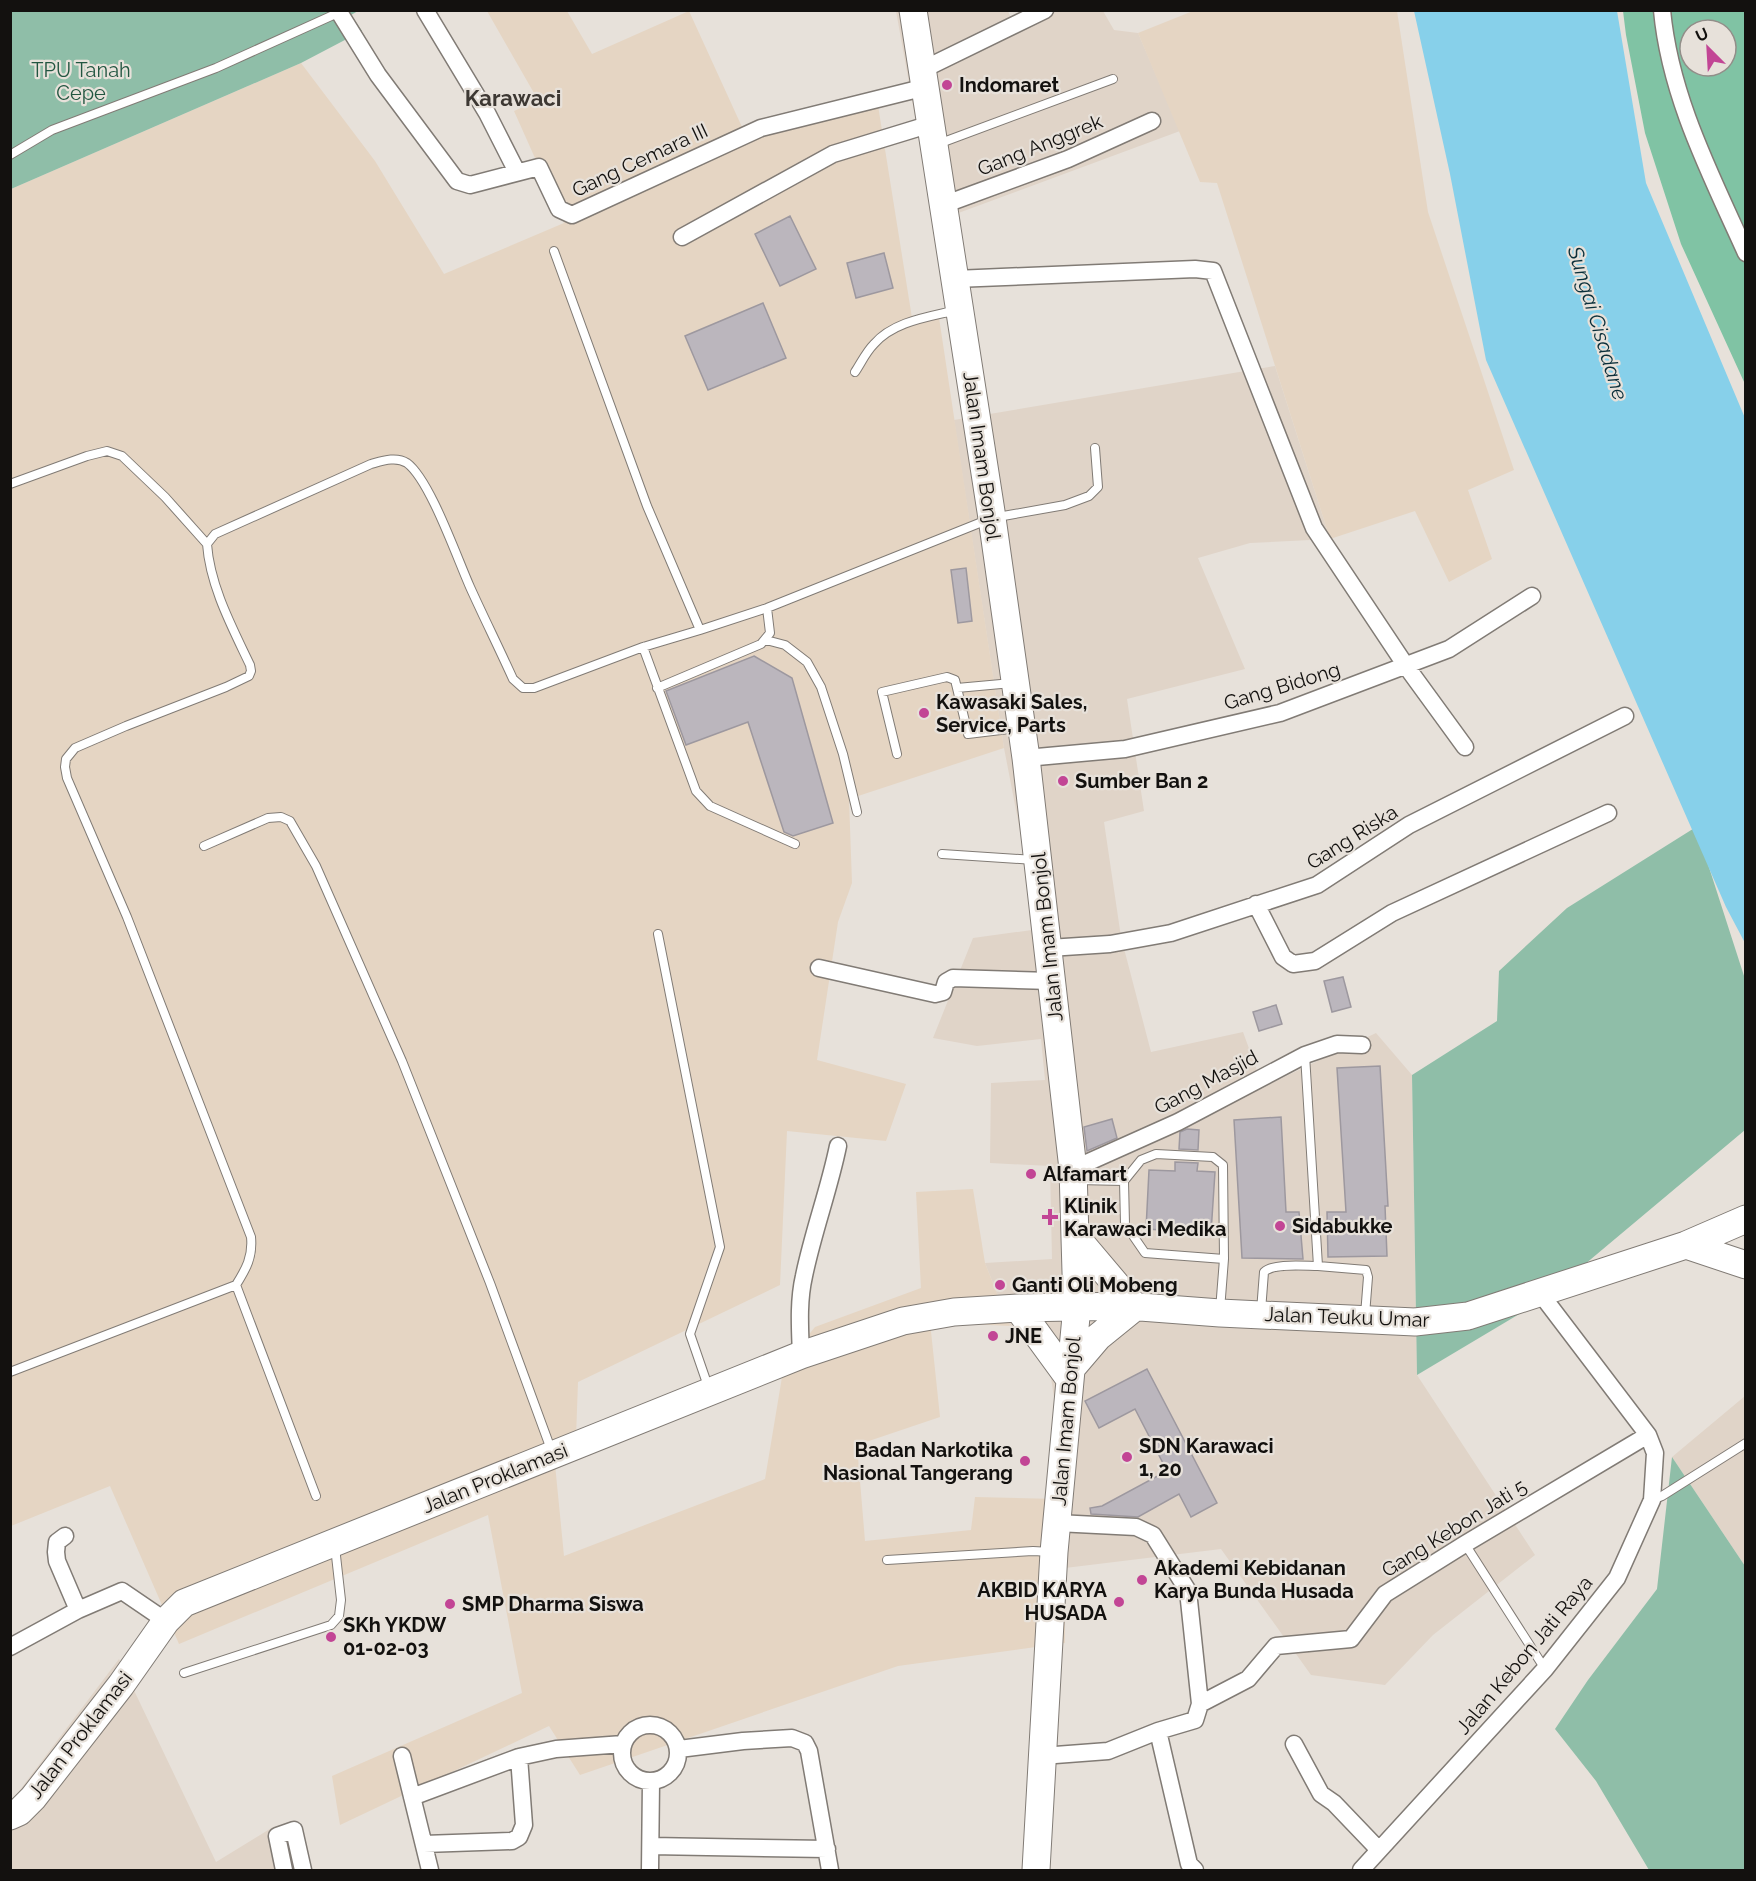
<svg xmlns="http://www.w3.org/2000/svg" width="1756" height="1881" viewBox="0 0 1756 1881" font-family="Raleway,sans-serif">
	<rect width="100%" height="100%" fill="#e7e1da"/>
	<path fill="#e0d4c8" d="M 896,11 L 1008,11 L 1016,30 L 1057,11 L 1103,11 L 1114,30 L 1138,33 L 1180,131 L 934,222 Z
		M 1275,366 L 1330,539 L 1250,543 L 1198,558 L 1245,669 L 1127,699 L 1144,811 L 1104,822 L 1121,937 L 1151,1052 L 1243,1032 L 1263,1087 L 1376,1033 L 1412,1075 L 1417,1375 L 1535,1555 L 1433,1635 L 1385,1685 L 1311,1675 L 1221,1549 L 1065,1568 L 1058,1424 L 1048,1358 L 1010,1326 L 985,1263 L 1052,1259 L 1050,1166 L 990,1163 L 991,1083 L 1045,1080 L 1041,1039 L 977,1046 L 933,1038 L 973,938 L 1039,929 L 1004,748 L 954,420 Z
		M 1745,1396 L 1745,1566 L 1672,1457 Z
		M 119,1659 L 216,1862 L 273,1827 L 278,1870 L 11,1870 L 10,1803 Z"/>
	<path fill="#e5d5c3" d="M 487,11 L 567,11 L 592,54 L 689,11 L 742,127 L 876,93 L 912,318 L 938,311 L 1004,748 L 849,799 L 852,883 L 838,922 L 817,1060 L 906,1084 L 886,1141 L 787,1131 L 780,1285 L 578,1382 L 576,1437 L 553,1444 L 564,1556 L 765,1479 L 784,1365 L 815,1327 L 921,1288 L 916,1192 L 973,1189 L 985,1263 L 1010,1326 L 930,1322 L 940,1417 L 857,1445 L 865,1541 L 971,1530 L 975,1497 L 1057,1499 L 1065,1568 L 1065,1643 L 898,1666 L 580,1775 L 549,1726 L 340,1825 L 332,1776 L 522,1693 L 488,1515 L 179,1644 L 110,1486 L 11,1526 L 11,189 L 301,63 L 375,161 L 444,274 L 564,223 L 514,111 L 538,100 Z
		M 1193,11 L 1397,11 L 1428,212 L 1514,470 L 1468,490 L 1492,559 L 1449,582 L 1415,511 L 1330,539 L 1217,183 L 1200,182 L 1138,33 Z"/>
	<path fill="#8fbea8" d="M 11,11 L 358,11 L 351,15 L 362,31 L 301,63 L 11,189 Z
		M 1696,827 L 1745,979 L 1745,1130 L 1541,1301 L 1417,1375 L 1412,1075 L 1497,1021 L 1499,971 L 1567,908 Z
		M 1672,1457 L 1745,1566 L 1745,1870 L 1649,1870 L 1596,1781 L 1555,1729 L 1588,1680 L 1657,1589 Z"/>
	<path fill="#80c3a4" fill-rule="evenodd" d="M 1623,11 L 1745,11 L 1745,384 L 1681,244 L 1645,133 L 1626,35 ZM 1690,30 L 1726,30 L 1726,66 L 1690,66 Z"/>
	<path fill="#87d0ea" d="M 1414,11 L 1617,11 L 1646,183 L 1745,418 L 1745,943 L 1726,907 L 1486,360 L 1450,174 Z"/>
	<path fill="#bbb6bd" stroke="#9d989f" stroke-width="1.5" d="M 790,216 L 816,269 L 780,286 L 755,234 Z
		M 884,253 L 893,288 L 856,298 L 847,263 Z
		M 763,303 L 786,358 L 708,390 L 685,336 Z
		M 966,568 L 972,621 L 958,623 L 951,570 Z
		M 754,656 L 792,678 L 833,823 L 793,836 L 784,832 L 748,722 L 686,745 L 666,691 Z
		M 1343,977 L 1351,1007 L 1332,1012 L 1324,981 Z
		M 1276,1005 L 1282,1024 L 1259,1031 L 1253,1012 Z
		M 1380,1066 L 1388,1206 L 1385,1206 L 1387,1256 L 1328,1257 L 1327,1212 L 1346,1212 L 1337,1068 Z
		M 1281,1117 L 1286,1212 L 1299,1212 L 1303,1259 L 1242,1258 L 1234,1120 Z
		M 1112,1119 L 1117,1138 L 1087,1151 L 1084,1127 Z
		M 1187,1129 L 1199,1130 L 1198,1150 L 1179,1149 L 1180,1132 Z
		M 1175,1162 L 1198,1163 L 1197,1171 L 1215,1172 L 1211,1233 L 1146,1229 L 1149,1170 L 1175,1171 Z
		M 1147,1369 L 1217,1503 L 1191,1517 L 1179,1494 L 1138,1517 L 1091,1514 L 1090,1508 L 1102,1506 L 1167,1471 L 1135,1409 L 1099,1428 L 1085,1401 Z"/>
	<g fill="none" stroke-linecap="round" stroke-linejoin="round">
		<defs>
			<path id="lane" d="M 938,144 L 1113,79
				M 10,155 L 52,130 L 216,68 L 340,12
				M 554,251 L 647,506 L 700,630 L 767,608 L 992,518 L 1065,505 L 1089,496 L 1098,487 L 1095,448
				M 855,372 C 861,363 866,352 874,344 C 894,321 929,317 957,310
				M 10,484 L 87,456 L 107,451 L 122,456 L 165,497 L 207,544
				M 766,640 L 785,645 L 807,662 L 821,687 L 843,754 L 857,812
				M 643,647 L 696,791 L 710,806 L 795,844
				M 1012,683 L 957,688 L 968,734 L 1018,728
				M 657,688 L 761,644 L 770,633 L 767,608
				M 897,754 L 882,692 L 947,677 L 955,680 L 957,688
				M 204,846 L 268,818 L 281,817 L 290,821 L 316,866 L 402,1061 L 490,1283 L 552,1452
				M 942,854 L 1034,860
				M 658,934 L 720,1247 L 690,1334 L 709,1389
				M 1305,1055 L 1318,1266 L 1366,1270 L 1368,1277 L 1365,1315
				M 1156,1154 L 1213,1157 L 1223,1165 L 1224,1259 L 1145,1253 L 1125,1224 L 1124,1181 L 1141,1160 Z
				M 1077,1180 L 1124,1181
				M 1220,1310 L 1224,1259
				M 1261,1311 L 1264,1272 C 1273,1263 1304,1266 1318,1266
				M 10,1372 L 236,1285
				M 316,1496 L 236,1285 C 246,1269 253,1257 251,1237 L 127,917 L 67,778 L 65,767 L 66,759 L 75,748 L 126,726 L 226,687 L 249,676 L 251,671 L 250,665 C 232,627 210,586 207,544 L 215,534 L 371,464 C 382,461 396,456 407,463 C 430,480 457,558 470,587 C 484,618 499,648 513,679 L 523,688 L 534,688 L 643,647 L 700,630
				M 1652,1500 L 1662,1496 L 1746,1443
				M 1465,1544 L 1545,1669
				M 887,1560 L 1033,1551 L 1051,1552
				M 184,1673 L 331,1625 L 339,1616 L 341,1600 L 335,1547"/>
			<path id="street" d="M 425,10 L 487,113 L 517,172
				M 1662,10 C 1670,97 1711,175 1746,253
				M 339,12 L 378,75 L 457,181 L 470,185 L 539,167 L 559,209 L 572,215 L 761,128 L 926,87
				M 924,69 L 1045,10
				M 943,205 L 1068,159 L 1152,121
				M 682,237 L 833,154 L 931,124
				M 955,279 L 1195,269 L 1213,271 L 1314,528 L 1406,666 L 1465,747
				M 1026,758 L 1125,749 L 1280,713 L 1449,649 L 1532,596
				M 1256,904 L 1283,957 L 1293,964 L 1315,961 L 1392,913 L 1608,813
				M 1049,948 L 1110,944 L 1171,933 L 1317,885 L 1409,825 L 1625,716
				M 819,968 L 935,994 L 943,992 L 946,982 L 953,978 L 1051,981
				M 1073,1169 L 1178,1122 L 1305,1055 L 1337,1044 L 1362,1045
				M 801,1355 C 800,1329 798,1302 804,1276 C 813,1232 829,1190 838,1146
				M 65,1536 L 57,1542 L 56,1552 L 57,1561 L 78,1610
				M 10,1647 L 78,1610 L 122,1591 L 166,1621
				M 1200,1704 L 1248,1679 L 1276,1646 L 1351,1639 L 1385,1594 L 1465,1544 L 1648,1435
				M622 1753a28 28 0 1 1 56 0a28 28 0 1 1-56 0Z
				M 1158,1731 L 1189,1864 L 1195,1870
				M 1294,1744 L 1321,1794 L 1334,1803 L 1379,1850
				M 679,1749 L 743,1741 L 792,1738 L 805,1743 L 809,1751 L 830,1870
				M 402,1756 L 430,1870
				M 1042,1756 L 1108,1751 L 1158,1731 L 1195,1720 L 1200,1704 L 1188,1591 L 1153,1535 L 1136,1527 L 1057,1523
				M 412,1797 L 519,1757 L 556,1749 L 623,1744
				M 424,1844 L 512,1841 L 519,1837 L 524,1825 L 519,1757
				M 651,1846 L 827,1849
				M 284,1870 L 277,1836 L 294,1830 L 303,1870
				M 650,1870 L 651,1782
				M 1361,1870 L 1545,1669 L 1617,1578 L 1652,1500 L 1655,1453 L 1648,1435 L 1540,1293"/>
			<path id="primary" d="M 913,10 L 992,518 L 1026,758 L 1073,1169 L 1077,1306 L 1054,1552 L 1036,1870
				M 1686,1245 L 1746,1265
				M 1018,1308 L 1069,1378
				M 1069,1371 L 1098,1337 L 1135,1307 L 1075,1236
				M 10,1816 L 19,1812 L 33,1798 L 121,1685 L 166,1621 L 184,1603 L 801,1355 L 903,1321 L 954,1312 L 1018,1308 L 1127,1306 L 1220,1313 L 1415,1322 L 1468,1316 L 1686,1245 L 1746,1219"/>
		</defs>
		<use href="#lane" stroke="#817b75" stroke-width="10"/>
		<use href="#street" stroke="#817b75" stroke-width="19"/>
		<use href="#primary" stroke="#817b75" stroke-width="29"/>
		<use href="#lane" stroke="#fff" stroke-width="8"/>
		<use href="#street" stroke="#fff" stroke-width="16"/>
		<use href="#primary" stroke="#fff" stroke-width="27"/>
	</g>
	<g fill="#c24595" stroke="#e7e1da" stroke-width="2">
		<circle cx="947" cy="85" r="6"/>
		<circle cx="924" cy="713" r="6"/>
		<circle cx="1063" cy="781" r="6"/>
		<circle cx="1031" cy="1174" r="6"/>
		<path d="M1047 1208h6v6h6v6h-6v6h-6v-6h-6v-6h6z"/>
		<circle cx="1280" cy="1226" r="6"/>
		<circle cx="1000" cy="1285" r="6"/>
		<circle cx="993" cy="1336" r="6"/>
		<circle cx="1127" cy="1457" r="6"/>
		<circle cx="1025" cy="1461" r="6"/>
		<circle cx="1142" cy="1580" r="6"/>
		<circle cx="1119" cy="1602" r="6"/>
		<circle cx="450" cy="1604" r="6"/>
		<circle cx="331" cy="1637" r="6"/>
	</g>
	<g text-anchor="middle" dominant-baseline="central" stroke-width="4.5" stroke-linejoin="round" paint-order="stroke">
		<g font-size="20" fill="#225641" stroke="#e7e1da">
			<text x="81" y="70">TPU Tanah<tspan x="81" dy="23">Cepe</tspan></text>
		</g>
		<g font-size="20" font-weight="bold" fill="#13110f" stroke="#e7e1da" text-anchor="start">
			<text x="959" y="85">Indomaret</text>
			<text x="936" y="702">Kawasaki Sales,<tspan x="936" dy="23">Service, Parts</tspan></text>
			<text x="1075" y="781">Sumber Ban 2</text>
			<text x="1043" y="1174">Alfamart</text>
			<text x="1064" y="1206">Klinik<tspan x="1064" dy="23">Karawaci Medika</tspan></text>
			<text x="1292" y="1226">Sidabukke</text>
			<text x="1012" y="1285">Ganti Oli Mobeng</text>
			<text x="1005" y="1336">JNE</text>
			<text x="1139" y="1446">SDN Karawaci<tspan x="1139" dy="23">1, 20</tspan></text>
			<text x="1013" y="1450" text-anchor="end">Badan Narkotika<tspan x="1013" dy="23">Nasional Tangerang</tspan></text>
			<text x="1154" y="1568">Akademi Kebidanan<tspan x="1154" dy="23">Karya Bunda Husada</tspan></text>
			<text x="1107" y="1590" text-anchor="end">AKBID KARYA<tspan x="1107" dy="23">HUSADA</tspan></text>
			<text x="462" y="1604">SMP Dharma Siswa</text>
			<text x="343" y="1625">SKh YKDW<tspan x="343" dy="23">01-02-03</tspan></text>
		</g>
		<g font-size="20" fill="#13110f" stroke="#e7e1da">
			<text transform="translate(1040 145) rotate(-22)">Gang Anggrek</text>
			<text transform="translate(640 160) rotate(-25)">Gang Cemara III</text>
			<text transform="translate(982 456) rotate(82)">Jalan Imam Bonjol</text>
			<text transform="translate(1282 686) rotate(-17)">Gang Bidong</text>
			<text transform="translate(1352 837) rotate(-32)">Gang Riska</text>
			<text transform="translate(1047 937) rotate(-96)">Jalan Imam Bonjol</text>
			<text transform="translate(1206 1082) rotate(-28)">Gang Masjid</text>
			<text transform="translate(1347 1317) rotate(2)">Jalan Teuku Umar</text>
			<text transform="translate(1066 1421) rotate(-85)">Jalan Imam Bonjol</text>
			<text transform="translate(495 1478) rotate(-22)">Jalan Proklamasi</text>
			<text transform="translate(1454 1528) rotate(-32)">Gang Kebon Jati 5</text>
			<text transform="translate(1524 1655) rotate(-50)">Jalan Kebon Jati Raya</text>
			<text transform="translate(80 1735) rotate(-52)">Jalan Proklamasi</text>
		</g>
		<g font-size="21" font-style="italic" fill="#0a2f3a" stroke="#e7e1da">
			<text transform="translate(1598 323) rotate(73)">Sungai Cisadane</text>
		</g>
		<g font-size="22" font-weight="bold" fill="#3d3833" stroke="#e7e1da">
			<text x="513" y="98">Karawaci</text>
		</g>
	</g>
	<rect width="1756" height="1881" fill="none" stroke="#13110f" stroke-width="24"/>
	<g transform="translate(1708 48) rotate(336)"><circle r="28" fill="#e7e1da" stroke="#928e89" stroke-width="1.5"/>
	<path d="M0-4.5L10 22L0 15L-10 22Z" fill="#c24595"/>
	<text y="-9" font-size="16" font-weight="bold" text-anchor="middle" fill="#13110f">U</text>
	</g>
</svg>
